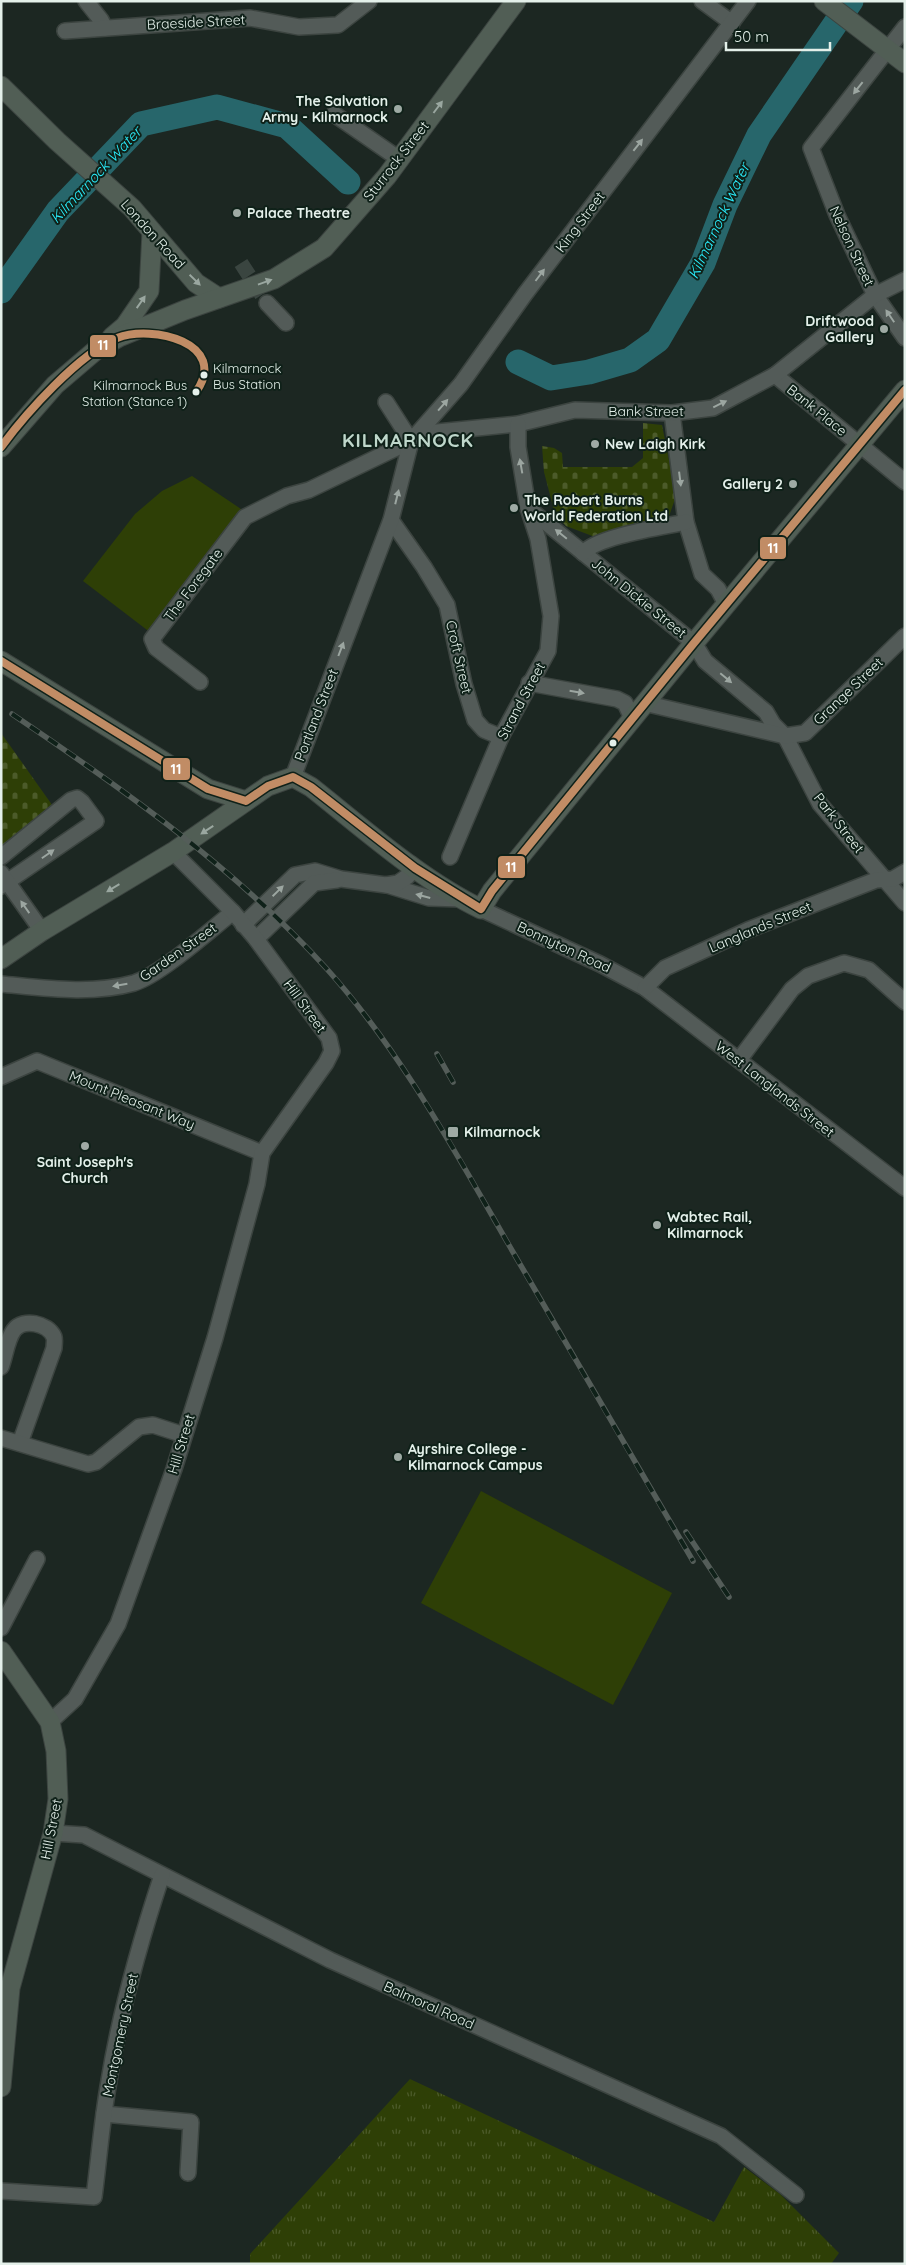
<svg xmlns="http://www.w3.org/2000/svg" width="906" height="2265" font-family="Quicksand,sans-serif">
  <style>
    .grass { fill: #2e3f06 }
    .cemetery { fill: url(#cemetery-stones) }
    .park { fill: url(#park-tufts) }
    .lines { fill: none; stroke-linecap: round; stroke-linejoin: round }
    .river { stroke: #27666b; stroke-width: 25 }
    .minor-tunnel { stroke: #3a4540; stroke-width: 15; stroke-dasharray: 15 8; stroke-linecap: butt }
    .minor-casing { stroke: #3c4440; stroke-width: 18 }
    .major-casing { stroke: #3c4440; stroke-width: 21 }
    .minor { stroke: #535b58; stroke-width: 15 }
    .major { stroke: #515e55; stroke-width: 19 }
    .rail-casing { stroke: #545d59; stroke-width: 5.5 }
    .rail { stroke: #0f2119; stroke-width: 4; stroke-dasharray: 11; stroke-linecap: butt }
    .bus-1-casing { stroke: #0f2119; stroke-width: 11 }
    .bus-1 { stroke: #c18c65; stroke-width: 8 }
    .oneway { fill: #9ca6a1 }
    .oneway2 { fill: #9aa7a0 }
    .poi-dot { fill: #9eaaa4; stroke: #0f2119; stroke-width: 2 }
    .bus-dot { fill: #e4f0ea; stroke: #0f2119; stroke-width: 2 }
    .labels { text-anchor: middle; stroke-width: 4; stroke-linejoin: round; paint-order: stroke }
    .bus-label { font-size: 13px; fill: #e4f0ea; stroke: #0f2119; text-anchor: start }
    .street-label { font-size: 14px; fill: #e4f0ea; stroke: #0f2119 }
    .poi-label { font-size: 14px; font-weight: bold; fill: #e4f0ea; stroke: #0f2119; text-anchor: start }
    .water-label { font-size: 15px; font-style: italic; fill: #2aeffe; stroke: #0f2119 }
    .district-label { font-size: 19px; font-weight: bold; letter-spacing: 1px; fill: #bfd7cb; stroke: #0f2119 }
    .line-badge { stroke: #0f2119; stroke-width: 2 }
    .badge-label { font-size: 14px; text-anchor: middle; font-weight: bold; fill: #fff }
  </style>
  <defs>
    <pattern id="cemetery-stones" width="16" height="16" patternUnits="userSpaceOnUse" patternTransform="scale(1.25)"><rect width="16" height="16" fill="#2e3f06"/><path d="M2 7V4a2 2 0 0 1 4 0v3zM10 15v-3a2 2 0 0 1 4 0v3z" fill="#4c5b2a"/></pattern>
    <pattern id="park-tufts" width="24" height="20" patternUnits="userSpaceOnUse" patternTransform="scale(1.25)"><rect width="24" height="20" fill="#2e3f06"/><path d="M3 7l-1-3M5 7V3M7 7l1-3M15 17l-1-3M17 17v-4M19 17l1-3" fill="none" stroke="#4c5b2a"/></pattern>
  </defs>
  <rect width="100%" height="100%" fill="#1c2722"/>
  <g class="grass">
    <polygon points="192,476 244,511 151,633 83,581 135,514 162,491"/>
    <polygon points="481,1491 672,1593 613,1705 421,1603"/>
  </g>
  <g class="cemetery">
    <polygon points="643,423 662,425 676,496 666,525 595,537 566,526 555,514 544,472 542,446 554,448 562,453 563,467 632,467 643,458"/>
    <polygon points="1,733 55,809 1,854"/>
  </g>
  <polygon class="park" points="410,2079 714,2222 744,2167 780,2194 839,2253 831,2264 247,2264 250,2263 250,2254"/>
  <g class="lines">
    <g class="river">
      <polyline points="1,291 58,211 141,124 217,107 287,126 348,182"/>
      <polyline points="518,362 551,378 589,372 630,360 658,340 703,263 725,205 759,135 851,1"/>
    </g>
    <polyline class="minor-tunnel" points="241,263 267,303"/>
    <defs>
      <g id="minor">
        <polyline points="86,1 101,20 105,28"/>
        <polyline points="702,1 732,23"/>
        <polyline points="905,27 811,148 837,215 875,295 905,338"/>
        <polyline points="65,31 250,18 299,27 338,25 369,1"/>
        <polyline points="334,114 399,159"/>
        <polyline points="267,303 286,323"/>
        <polyline points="775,375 905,482"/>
        <polyline points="386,402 411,441"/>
        <polyline points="672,413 686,522 702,574 718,589 726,604"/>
        <polyline points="528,508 694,643 705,661 766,712 773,724 785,736 820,804 905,903"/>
        <polyline points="391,520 424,567 447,605 464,684 475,720 484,730 501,737"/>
        <path d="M583,553C598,536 663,527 686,522"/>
        <polyline points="200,682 156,648 152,639 245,517 287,496 309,490 411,441 437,432 518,424 575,410 672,413 713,408 775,375 875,295 905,280"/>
        <polyline points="529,683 617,699 625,703 632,718"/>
        <polyline points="644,703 785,736 805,733 905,636"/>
        <polyline points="293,777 391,520 411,441 461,384 525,294 748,1"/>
        <polyline points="1,857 71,800 77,798 82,802 96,821 1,886"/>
        <polyline points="450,857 501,737 548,651 551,616 538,539 528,508 518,447 518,424"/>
        <polyline points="1,873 42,931"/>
        <polyline points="387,885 429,898 461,899"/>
        <polyline points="481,909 600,964 645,988 905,1188"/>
        <polyline points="243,925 295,875 315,871 341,879 386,885 398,883 408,876 411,864"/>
        <polyline points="256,939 314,883 337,880"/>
        <path d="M1,984C44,988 91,995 134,983C160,975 209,931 233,912"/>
        <polyline points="645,988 665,968 676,963 748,930 876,880 893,879 905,872"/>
        <polyline points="739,1060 792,989 808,976 844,963 869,970 905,1002"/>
        <polyline points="1,1077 37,1061 262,1153"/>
        <path d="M1,1367C5,1357 7,1339 14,1330C23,1318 48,1323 54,1337C55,1340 54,1345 54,1348L20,1443"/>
        <polyline points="1,1438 88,1464 96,1462 139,1427 153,1425 184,1435"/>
        <polyline points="1,1628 37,1559"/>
        <polyline points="50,1722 75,1699 118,1624 174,1469 215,1338 257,1184 262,1153 326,1063 332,1051 329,1038 256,939 233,912 173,852"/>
        <polyline points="53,1833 84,1835 330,1960 721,2136 796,2195"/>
        <polyline points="104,2114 191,2122 188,2173"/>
        <path d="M1,2191L94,2197C99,2159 102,2119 109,2081C120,2011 140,1942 162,1875"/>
      </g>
      <g id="major">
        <polyline points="824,1 905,63"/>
        <polyline points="1,86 57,141 132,208 196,283 219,298"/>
        <polyline points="112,337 125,326 149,291 152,232"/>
        <polyline points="1,447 55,385 96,350 119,337 185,310 274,279 324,248 387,176 516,1"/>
        <polyline points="1,661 208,789 246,801"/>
        <path d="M1,959L42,931L173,852L268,786L293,777L311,787C363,828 421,880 481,909L492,891L694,643L905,390"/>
        <polyline points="1,1651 50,1722 56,1751 58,1799 53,1833 10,1988 1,2087"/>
      </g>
    </defs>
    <use href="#minor" class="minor-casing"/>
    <use href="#major" class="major-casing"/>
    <use href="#minor" class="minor"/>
    <use href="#major" class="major"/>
    <defs>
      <g id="rail">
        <path d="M12,714C123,789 235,868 326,968C399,1049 452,1146 506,1240C568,1347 630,1454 693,1561"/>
        <polyline points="437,1054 453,1082"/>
        <polyline points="686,1532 729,1597"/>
      </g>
    </defs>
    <use href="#rail" class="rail-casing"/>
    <use href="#rail" class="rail"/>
    <defs>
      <g id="bus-1">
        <path d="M1,447C27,412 78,355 117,338C152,324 230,343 196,392"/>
        <polyline points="1,661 208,789 246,801 268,786 293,777 311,787 415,868 481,909 492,891 694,643 905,390"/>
      </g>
    </defs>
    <use href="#bus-1" class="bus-1-casing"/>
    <use href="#bus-1" class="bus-1"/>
  </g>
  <defs><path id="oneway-solid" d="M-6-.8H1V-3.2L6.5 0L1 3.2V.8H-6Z" transform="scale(1.25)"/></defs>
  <g class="oneway">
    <use href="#oneway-solid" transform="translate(858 88) rotate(128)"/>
    <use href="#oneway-solid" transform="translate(638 145) rotate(-52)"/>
    <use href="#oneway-solid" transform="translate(540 275) rotate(-53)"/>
    <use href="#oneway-solid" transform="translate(890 316) rotate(-124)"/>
    <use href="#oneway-solid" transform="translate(720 404) rotate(-26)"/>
    <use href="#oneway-solid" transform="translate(443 405) rotate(-49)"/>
    <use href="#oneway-solid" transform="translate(521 466) rotate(-100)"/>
    <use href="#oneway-solid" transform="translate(680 479) rotate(83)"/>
    <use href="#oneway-solid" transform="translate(397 497) rotate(-76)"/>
    <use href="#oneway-solid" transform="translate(561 534) rotate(-141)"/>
    <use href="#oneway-solid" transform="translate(341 649) rotate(-69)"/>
    <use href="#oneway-solid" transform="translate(726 678) rotate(40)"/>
    <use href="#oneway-solid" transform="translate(577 692) rotate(10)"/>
    <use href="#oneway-solid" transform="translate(48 854) rotate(-35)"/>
    <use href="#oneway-solid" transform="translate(278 891) rotate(-44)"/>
    <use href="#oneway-solid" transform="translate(423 896) rotate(-165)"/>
    <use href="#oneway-solid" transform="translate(25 907) rotate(-125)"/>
    <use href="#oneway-solid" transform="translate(120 985) rotate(170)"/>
  </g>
  <g class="oneway2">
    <use href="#oneway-solid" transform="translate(438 107) rotate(-53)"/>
    <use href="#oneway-solid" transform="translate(195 280) rotate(44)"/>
    <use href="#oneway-solid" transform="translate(265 282) rotate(-20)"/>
    <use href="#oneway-solid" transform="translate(141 302) rotate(-55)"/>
    <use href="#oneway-solid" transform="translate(207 830) rotate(147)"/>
    <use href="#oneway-solid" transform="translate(113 888) rotate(149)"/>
  </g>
  <g class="poi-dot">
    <circle cx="398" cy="109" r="5"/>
    <circle cx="237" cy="213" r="5"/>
    <circle cx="884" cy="329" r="5"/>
    <circle cx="595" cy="444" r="5"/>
    <circle cx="793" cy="484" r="5"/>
    <circle cx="514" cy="508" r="5"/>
    <rect x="447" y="1126" width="12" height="12" rx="2.5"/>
    <circle cx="85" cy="1146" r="5"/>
    <circle cx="657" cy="1225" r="5"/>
    <circle cx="398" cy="1457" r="5"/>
  </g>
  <g class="bus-dot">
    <circle cx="204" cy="375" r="4.5"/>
    <circle cx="196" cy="392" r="4.5"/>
    <circle cx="613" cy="743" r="4.5"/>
  </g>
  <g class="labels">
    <g class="bus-label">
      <text x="213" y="373">Kilmarnock<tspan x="213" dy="16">Bus Station</tspan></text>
      <text x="187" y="390" text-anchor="end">Kilmarnock Bus<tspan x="187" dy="16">Station (Stance 1)</tspan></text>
    </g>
    <g class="street-label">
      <text transform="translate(196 22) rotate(-3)" y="5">Braeside Street</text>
      <text transform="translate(396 161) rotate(-52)" y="5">Sturrock Street</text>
      <text transform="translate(580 222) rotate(-53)" y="5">King Street</text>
      <text transform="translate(153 234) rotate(48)" y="5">London Road</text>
      <text transform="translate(852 246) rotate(65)" y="5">Nelson Street</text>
      <text transform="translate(817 410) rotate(39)" y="5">Bank Place</text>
      <text x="646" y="416">Bank Street</text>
      <text transform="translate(193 585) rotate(-53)" y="5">The Foregate</text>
      <text transform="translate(639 598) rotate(39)" y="5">John Dickie Street</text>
      <text transform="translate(459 657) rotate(77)" y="5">Croft Street</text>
      <text transform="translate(848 691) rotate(-44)" y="5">Grange Street</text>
      <text transform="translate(521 701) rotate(-62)" y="5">Strand Street</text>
      <text transform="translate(316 715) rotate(-69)" y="5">Portland Street</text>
      <text transform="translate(839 823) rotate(52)" y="5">Park Street</text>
      <text transform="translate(760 927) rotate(-23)" y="5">Langlands Street</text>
      <text transform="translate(564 947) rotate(25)" y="5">Bonnyton Road</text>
      <text transform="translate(178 952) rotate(-35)" y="5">Garden Street</text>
      <text transform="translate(305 1006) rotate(54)" y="5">Hill Street</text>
      <text transform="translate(775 1089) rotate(38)" y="5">West Langlands Street</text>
      <text transform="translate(132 1100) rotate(22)" y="5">Mount Pleasant Way</text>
      <text transform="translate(181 1444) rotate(-73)" y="5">Hill Street</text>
      <text transform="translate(51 1829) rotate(-79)" y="5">Hill Street</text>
      <text transform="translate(429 2005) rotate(24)" y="5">Balmoral Road</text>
      <text transform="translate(120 2035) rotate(-78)" y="5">Montgomery Street</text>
    </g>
    <g class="poi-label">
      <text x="388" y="106" text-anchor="end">The Salvation<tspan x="388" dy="16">Army - Kilmarnock</tspan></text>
      <text x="247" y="218">Palace Theatre</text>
      <text x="874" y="326" text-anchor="end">Driftwood<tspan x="874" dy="16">Gallery</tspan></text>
      <text x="605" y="449">New Laigh Kirk</text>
      <text x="783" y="489" text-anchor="end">Gallery 2</text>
      <text x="524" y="505">The Robert Burns<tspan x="524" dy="16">World Federation Ltd</tspan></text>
      <text x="464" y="1137">Kilmarnock</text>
      <text x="85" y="1167" text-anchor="middle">Saint Joseph's<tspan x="85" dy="16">Church</tspan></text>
      <text x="667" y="1222">Wabtec Rail,<tspan x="667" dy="16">Kilmarnock</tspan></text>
      <text x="408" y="1454">Ayrshire College -<tspan x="408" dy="16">Kilmarnock Campus</tspan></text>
    </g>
    <g class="water-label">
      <text transform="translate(96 175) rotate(-47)" y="5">Kilmarnock Water</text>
      <text transform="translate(719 221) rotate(-65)" y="5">Kilmarnock Water</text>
    </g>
    <g class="district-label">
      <text x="408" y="447">KILMARNOCK</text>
    </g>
  </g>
  <g class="line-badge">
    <rect x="89" y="334" width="28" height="24" rx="5" fill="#c18c65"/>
    <rect x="759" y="536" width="28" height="24" rx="5" fill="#c18c65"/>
    <rect x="162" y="757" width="29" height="24" rx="5" fill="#c18c65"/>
    <rect x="497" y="855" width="29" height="24" rx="5" fill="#c18c65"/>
  </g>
  <g class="badge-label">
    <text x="103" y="350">11</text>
    <text x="773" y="553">11</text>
    <text x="176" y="774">11</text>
    <text x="511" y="872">11</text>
  </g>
  <rect width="906" height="2265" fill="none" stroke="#e4f0ea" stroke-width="5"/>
  <path d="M726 42v8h104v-8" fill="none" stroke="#e4f0ea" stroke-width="2.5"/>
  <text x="734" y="42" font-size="15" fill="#e4f0ea" stroke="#0f2119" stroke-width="4" paint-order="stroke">50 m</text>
</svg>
